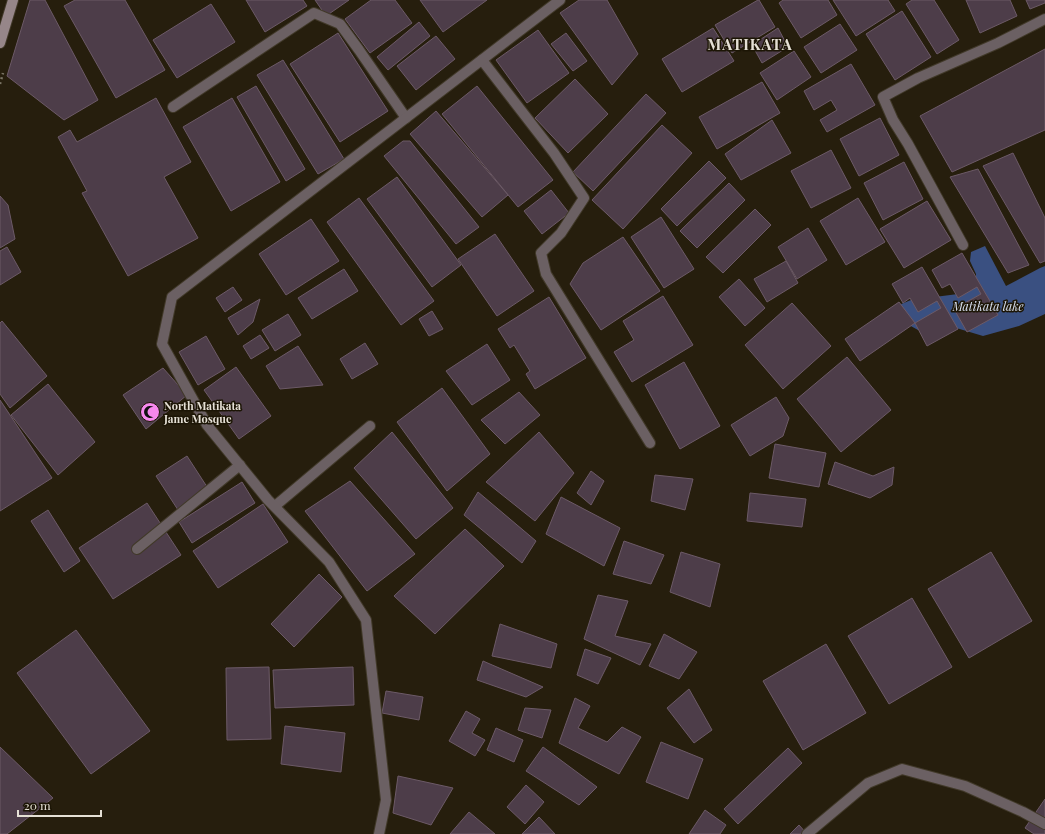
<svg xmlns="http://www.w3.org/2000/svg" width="1045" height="834" font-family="'Playfair Display',serif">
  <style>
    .water { fill: #3a5081 }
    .building { fill: #4d3d49; stroke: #6c5a67 }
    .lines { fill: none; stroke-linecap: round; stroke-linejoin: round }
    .minor-casing { stroke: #413929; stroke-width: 12 }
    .secondary-casing { stroke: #413929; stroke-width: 12 }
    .path { stroke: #7b7566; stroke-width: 2.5; stroke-dasharray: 2 3; stroke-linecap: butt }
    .minor { stroke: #6b6063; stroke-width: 10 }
    .secondary { stroke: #968689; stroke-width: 10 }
    .labels { text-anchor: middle; stroke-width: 3; stroke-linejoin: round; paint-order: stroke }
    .poi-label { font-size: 11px; font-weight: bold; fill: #e5e0d5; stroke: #1c1505; text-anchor: start }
    .water-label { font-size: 12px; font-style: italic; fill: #d8e0f0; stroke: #1c1505 }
    .district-label { font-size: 15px; font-weight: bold; letter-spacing: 1px; fill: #e5e0d5; stroke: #1c1505 }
  </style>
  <rect width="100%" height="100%" fill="#261e0d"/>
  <polygon class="water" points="985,246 1006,286 1040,268 1045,266 1045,314 1019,326 983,336 953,327 918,330 900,320 894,307 911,300 958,294 976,282 976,274 970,261 971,252"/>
  <g class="building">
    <polygon points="30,0 45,0 98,100 64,120 7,76"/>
    <polygon points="75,0 125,0 165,70 116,98 64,6"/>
    <polygon points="246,0 303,0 307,6 265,32"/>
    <polygon points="315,0 349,0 326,16"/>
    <polygon points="371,0 395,0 412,23 370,53 345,19"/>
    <polygon points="420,0 487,0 443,32"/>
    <polygon points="579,0 607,0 638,54 612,85 560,13"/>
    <polygon points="758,0 759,0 775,27 732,53 715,25"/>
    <polygon points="783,0 828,0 837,15 801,38 779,3"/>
    <polygon points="833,0 888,0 895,11 856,36"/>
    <polygon points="912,0 934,0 959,40 937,54 906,4"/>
    <polygon points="966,0 1010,0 1017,16 980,33"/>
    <polygon points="1026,0 1045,0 1045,3 1030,9"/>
    <polygon points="211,4 235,42 177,78 153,40"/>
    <polygon points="902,11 931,57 895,80 866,34"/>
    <polygon points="419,22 430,36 388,70 377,57"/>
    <polygon points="840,24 857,50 821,73 804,47"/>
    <polygon points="713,28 734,61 682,92 662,59"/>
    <polygon points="778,28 788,47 762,63 752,45"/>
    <polygon points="538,30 569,73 527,103 496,60"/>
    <polygon points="338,33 388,111 340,142 290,64"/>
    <polygon points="566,33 587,61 573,71 551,44"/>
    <polygon points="436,36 455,59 416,90 397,66"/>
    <polygon points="1045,49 1045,130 952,172 920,116"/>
    <polygon points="794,51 811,77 777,100 760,73"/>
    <polygon points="283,60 344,159 318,174 257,75"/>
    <polygon points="851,64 875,105 827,132 820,120 837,110 831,100 814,110 804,91"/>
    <polygon points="575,79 608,114 568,153 535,118"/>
    <polygon points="762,82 780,113 717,149 699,117"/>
    <polygon points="256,86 305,169 286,181 237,97"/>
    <polygon points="477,86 553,180 518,207 442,114"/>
    <polygon points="646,94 666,113 593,191 573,172"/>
    <polygon points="156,98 191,162 164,177 198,238 128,276 82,193 87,191 58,137 70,130 77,142"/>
    <polygon points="232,98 280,182 231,211 183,127"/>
    <polygon points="436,111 508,195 482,217 410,134"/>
    <polygon points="880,118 899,155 859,176 840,139"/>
    <polygon points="772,120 791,153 741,180 725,154"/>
    <polygon points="662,125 692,153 623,229 592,200"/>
    <polygon points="403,141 410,141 479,227 456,244 384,156"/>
    <polygon points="831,150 851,188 811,208 791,171"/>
    <polygon points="1013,153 1045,218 1045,261 1040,263 983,166"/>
    <polygon points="709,161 726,178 677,226 661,209"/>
    <polygon points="904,162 923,199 883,220 864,183"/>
    <polygon points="978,169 1029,265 1008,273 950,177"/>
    <polygon points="397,177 461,265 432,287 367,199"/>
    <polygon points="729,183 745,200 697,248 680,231"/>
    <polygon points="551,190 569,213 542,234 524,211"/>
    <polygon points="0,196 8,205 15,239 0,248"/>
    <polygon points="359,198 434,301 401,325 327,222"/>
    <polygon points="858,198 885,242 846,265 820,221"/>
    <polygon points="927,201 951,240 904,268 880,229"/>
    <polygon points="755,209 771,225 723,273 706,257"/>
    <polygon points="661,217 694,269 664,288 631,237"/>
    <polygon points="311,219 339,261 286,295 259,254"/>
    <polygon points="808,228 827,260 797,279 778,247"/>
    <polygon points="495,234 534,291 497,316 458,259"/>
    <polygon points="623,237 660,291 601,330 570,284 583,263"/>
    <polygon points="7,247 21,272 0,285 0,251"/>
    <polygon points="962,253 998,315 967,332 954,309 981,294 977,287 958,298 950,284 942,288 932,270"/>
    <polygon points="786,261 798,283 767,302 754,279"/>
    <polygon points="922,267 958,329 927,346 915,323 941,308 937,301 918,312 910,298 903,303 892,284"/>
    <polygon points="344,269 358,291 312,319 298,298"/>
    <polygon points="739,279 765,308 745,326 719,297"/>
    <polygon points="233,287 242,300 225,312 216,298"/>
    <polygon points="663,296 693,345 632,382 614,352 634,340 623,321"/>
    <polygon points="549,297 586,358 535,389 526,374 530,371 514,345 510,348 498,329"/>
    <polygon points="260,299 253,322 238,335 228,318"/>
    <polygon points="899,302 915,323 860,361 845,339"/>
    <polygon points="792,303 831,346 783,389 745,345"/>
    <polygon points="432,311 443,329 429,336 419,319"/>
    <polygon points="288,314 301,335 275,351 262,330"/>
    <polygon points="2,321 47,376 10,408 0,394 0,323"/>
    <polygon points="260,335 269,348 251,359 243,346"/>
    <polygon points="206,336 225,369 198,385 179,352"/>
    <polygon points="365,343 378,364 352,379 340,359"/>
    <polygon points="487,344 510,380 472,405 446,371"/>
    <polygon points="298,346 323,385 280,389 266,366"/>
    <polygon points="847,357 891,410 841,452 797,399"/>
    <polygon points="684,362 720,426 680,449 645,385"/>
    <polygon points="236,367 271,416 239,439 204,390"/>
    <polygon points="163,368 187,395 146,429 123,395"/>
    <polygon points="48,384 95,442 58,475 11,415"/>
    <polygon points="442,388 490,454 447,491 397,422"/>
    <polygon points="519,392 540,415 505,444 481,420"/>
    <polygon points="776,397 789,418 783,436 750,456 731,425"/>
    <polygon points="0,400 52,478 0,511"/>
    <polygon points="392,432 453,508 416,539 354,468"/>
    <polygon points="539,432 574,473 535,521 486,482"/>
    <polygon points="775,444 826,453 819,487 769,478"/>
    <polygon points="187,456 211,493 180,513 156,476"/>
    <polygon points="835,462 873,476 894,467 892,485 870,498 828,484"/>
    <polygon points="591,471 604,481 591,505 577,493"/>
    <polygon points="655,475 693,479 685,510 651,501"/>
    <polygon points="350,481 415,554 367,591 305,511"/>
    <polygon points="242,482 255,503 192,543 179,522"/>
    <polygon points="478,492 536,541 522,563 464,515"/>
    <polygon points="750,493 806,499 802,527 747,521"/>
    <polygon points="561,497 620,528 604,566 546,534"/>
    <polygon points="147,503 181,555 113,599 79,548"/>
    <polygon points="263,504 288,542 218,588 193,551"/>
    <polygon points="48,510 80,561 64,572 31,521"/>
    <polygon points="465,529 504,566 435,634 394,596"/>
    <polygon points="624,541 664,555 651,584 613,574"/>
    <polygon points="681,552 720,564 710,607 670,592"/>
    <polygon points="991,552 1032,621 969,658 928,589"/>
    <polygon points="319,574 342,597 294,647 271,624"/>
    <polygon points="598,595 628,601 615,636 651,644 640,665 584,639"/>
    <polygon points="912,598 952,667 889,704 848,636"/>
    <polygon points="500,624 557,644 551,668 492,656"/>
    <polygon points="76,630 150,731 91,774 17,673"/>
    <polygon points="664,634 697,652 679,679 649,666"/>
    <polygon points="826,644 866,713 803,750 763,681"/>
    <polygon points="585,649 611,658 598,684 577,675"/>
    <polygon points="483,661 543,687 526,697 477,680"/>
    <polygon points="269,667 271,739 227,740 226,668"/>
    <polygon points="353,667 354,705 275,708 273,670"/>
    <polygon points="689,689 712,730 694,743 667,708"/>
    <polygon points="386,691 423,697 419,720 382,713"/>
    <polygon points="575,698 590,706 578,728 607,742 622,727 641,737 619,774 559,743"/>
    <polygon points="525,708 551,710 542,738 518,730"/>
    <polygon points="466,711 480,719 472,733 485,740 475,756 449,741"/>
    <polygon points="285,726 345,733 341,772 281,764"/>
    <polygon points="496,728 523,740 514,762 487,750"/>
    <polygon points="661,742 703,759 688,799 646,782"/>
    <polygon points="0,747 53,798 7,834 0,834"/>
    <polygon points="543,747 597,787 579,805 526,771"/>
    <polygon points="788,748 802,763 738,824 724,809"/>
    <polygon points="398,776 453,788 431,825 393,813"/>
    <polygon points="526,785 544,802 525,824 507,807"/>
    <polygon points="1045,799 1045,834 1034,834 1025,828"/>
    <polygon points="705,810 726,825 720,834 689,834"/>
    <polygon points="469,812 495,834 450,834"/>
    <polygon points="539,817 555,834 522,834"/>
    <polygon points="799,825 807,834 790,834"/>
  </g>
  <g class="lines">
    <defs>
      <g id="minor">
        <polyline points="482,60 554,153 584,198 561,233 541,253 546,274 650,443"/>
        <polyline points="173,107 314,13 340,24 359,50 406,118"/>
        <polyline points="963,245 908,144 893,120 883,97 918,78 998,43 1045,19"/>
        <polyline points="275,506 370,426"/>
        <polyline points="137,549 240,465"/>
        <polyline points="379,834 386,800 366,620 329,562 268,500 207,425 162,344 172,297 560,0"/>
        <polyline points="807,834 868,783 902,769 965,786 1023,812 1045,824"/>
      </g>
      <polyline id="secondary" points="0,43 13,0"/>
    </defs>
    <use href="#minor" class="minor-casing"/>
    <use href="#secondary" class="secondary-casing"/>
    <polyline class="path" points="0,84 3,73"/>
    <use href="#minor" class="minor"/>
    <use href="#secondary" class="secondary"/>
  </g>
  <defs>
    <symbol id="mosque-disc" viewBox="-11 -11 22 22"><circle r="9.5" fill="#f688ed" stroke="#1c1505"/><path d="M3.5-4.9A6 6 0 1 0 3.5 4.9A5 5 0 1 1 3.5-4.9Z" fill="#111"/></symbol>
  </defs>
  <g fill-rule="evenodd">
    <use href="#mosque-disc" x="139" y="401" width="22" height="22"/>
  </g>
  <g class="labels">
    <g class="poi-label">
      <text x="164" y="410">North Matikata<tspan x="164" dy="13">Jame Mosque</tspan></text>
    </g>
    <g class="water-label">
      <text x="988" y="311">Matikata lake</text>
    </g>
    <g class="district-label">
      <text x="750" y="50">MATIKATA</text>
    </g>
  </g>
  <path d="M18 810v6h83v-6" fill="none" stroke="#e5e0d5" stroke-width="2"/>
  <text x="24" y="810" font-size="12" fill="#e5e0d5" stroke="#1c1505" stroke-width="3" paint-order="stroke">20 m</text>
</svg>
